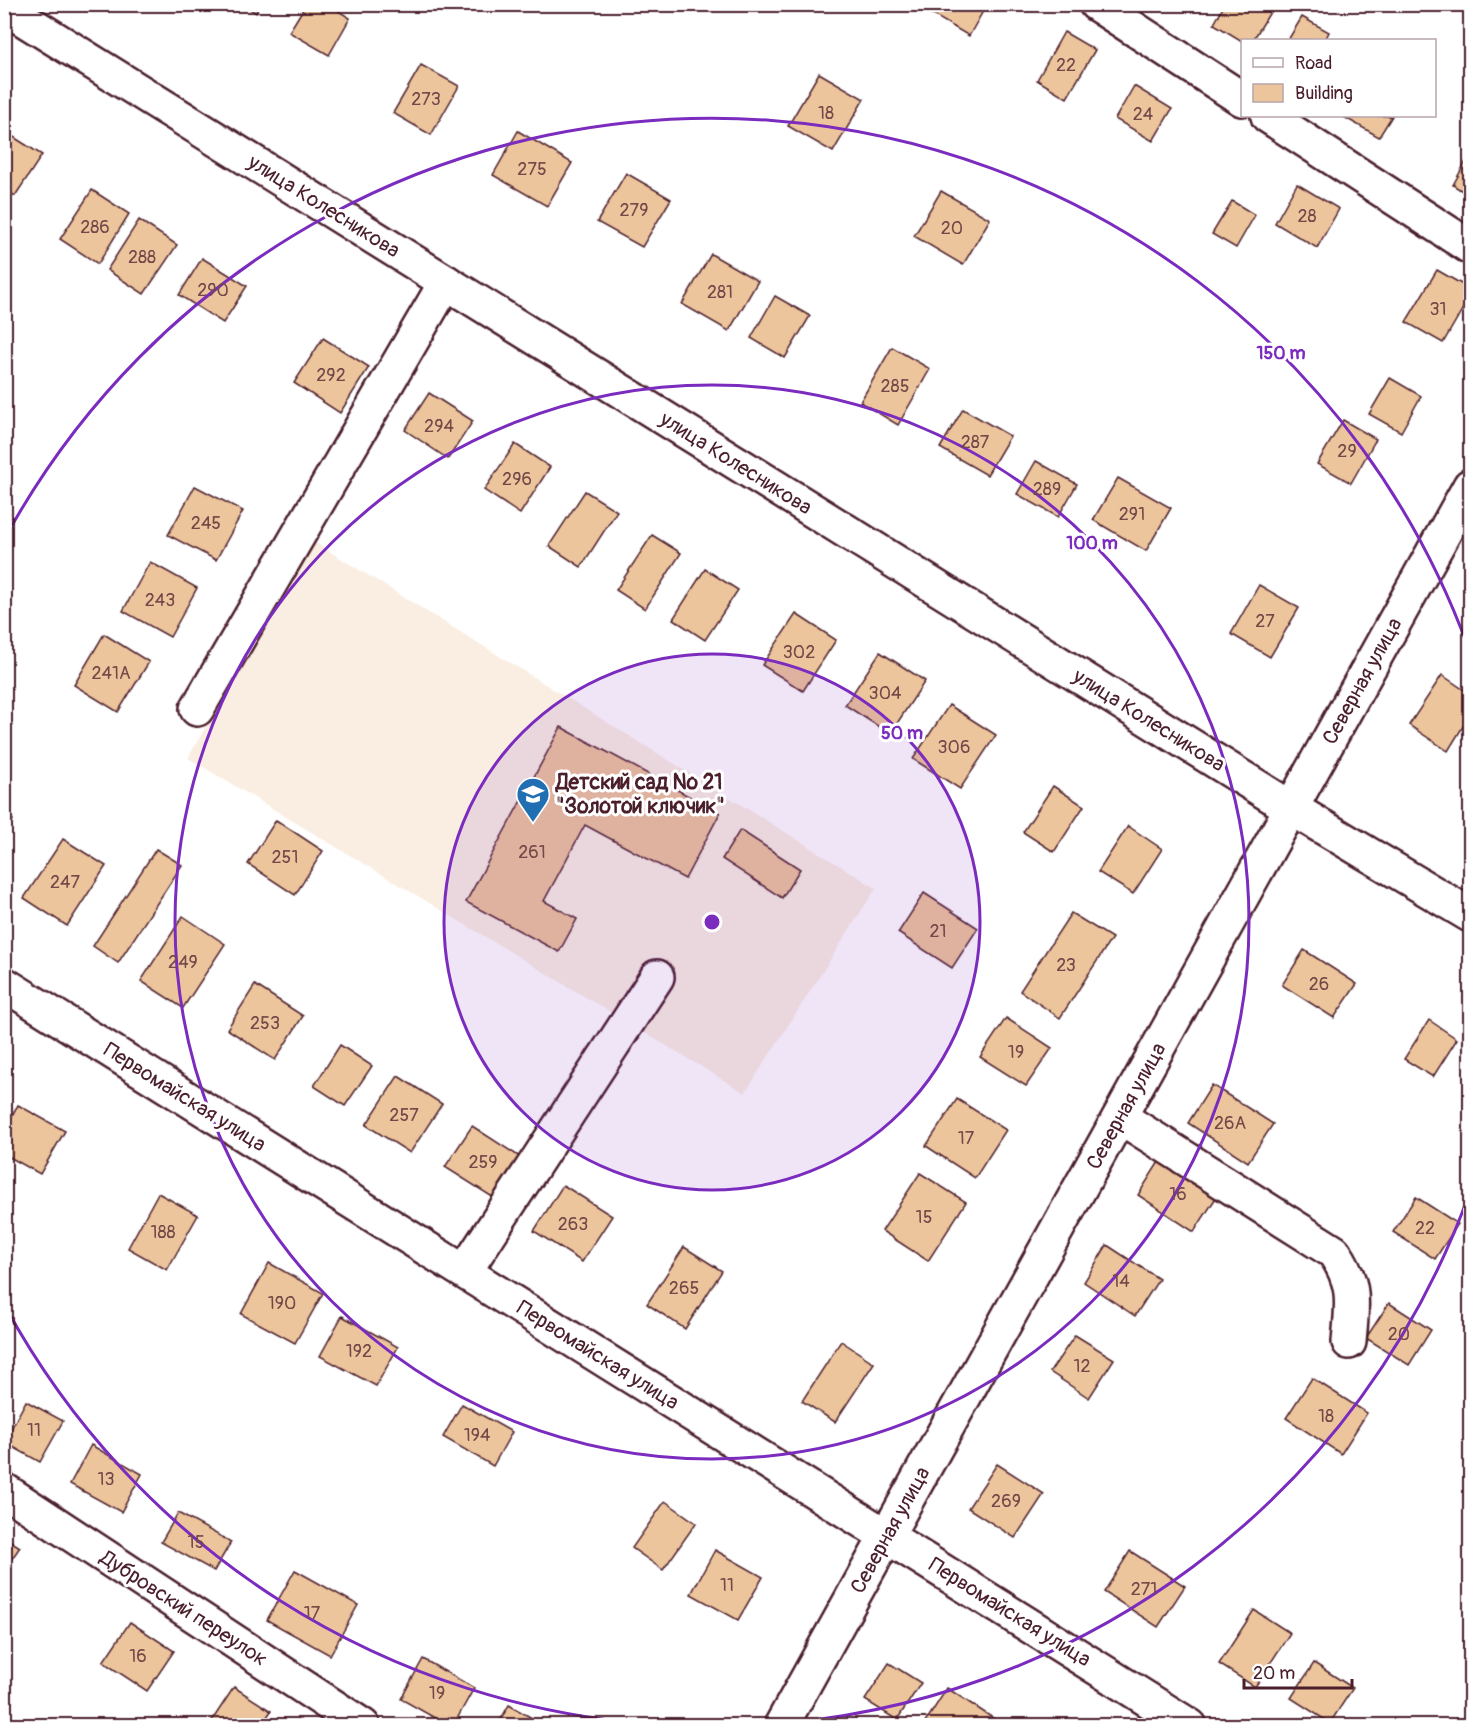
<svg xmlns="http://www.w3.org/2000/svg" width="1475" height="1730" font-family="Pangolin,sans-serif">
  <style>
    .built { fill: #faeee2 }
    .building { fill: #edc59d; stroke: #4a1f2b; stroke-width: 1.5 }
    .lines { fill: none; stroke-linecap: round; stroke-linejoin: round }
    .minor-casing { stroke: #4a1f2b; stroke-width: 38 }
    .minor { stroke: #fff; stroke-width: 33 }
    .ring { fill: none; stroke: #7b2cbf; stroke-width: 3 }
    .labels { text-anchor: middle; stroke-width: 6; stroke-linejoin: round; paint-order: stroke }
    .number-label { font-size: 18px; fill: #734848 }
    .street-label { font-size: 21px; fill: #4a1f2b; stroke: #fff }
    .poi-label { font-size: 21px; font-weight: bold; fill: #4a1f2b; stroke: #fff; text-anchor: start }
    .centre { fill: #7b2cbf; stroke: #fff; stroke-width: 3 }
    .ring-label { font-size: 18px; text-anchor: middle; font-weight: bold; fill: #7b2cbf; stroke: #fff; stroke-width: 6; stroke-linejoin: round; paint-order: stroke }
  </style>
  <rect width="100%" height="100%" fill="#fff"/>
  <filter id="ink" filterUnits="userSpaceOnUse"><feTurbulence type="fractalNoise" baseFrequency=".0167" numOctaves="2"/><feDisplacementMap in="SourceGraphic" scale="12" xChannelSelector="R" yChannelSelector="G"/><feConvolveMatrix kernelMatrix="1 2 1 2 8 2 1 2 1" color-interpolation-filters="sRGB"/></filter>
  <g filter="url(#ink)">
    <polygon class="built" points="311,540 876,888 745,1093 188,758"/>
    <g class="building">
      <polygon points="242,4 260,4 256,13"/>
      <polygon points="306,4 327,4 350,18 329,55 289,32"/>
      <polygon points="922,4 987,4 969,36 921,8"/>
      <polygon points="1225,4 1264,4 1272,9 1253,40 1242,41 1214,24"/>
      <polygon points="1302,17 1329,32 1325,40 1288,40"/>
      <polygon points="1064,32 1095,50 1067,98 1037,80"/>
      <polygon points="421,65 459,86 431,135 393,113"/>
      <polygon points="819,73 864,99 833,152 788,126"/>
      <polygon points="1134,86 1172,109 1153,141 1115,119"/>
      <polygon points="1342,116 1392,116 1379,137"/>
      <polygon points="4,131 42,155 15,196 4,189"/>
      <polygon points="518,131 572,163 547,206 493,175"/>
      <polygon points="1470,154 1470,196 1453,185"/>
      <polygon points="626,173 671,199 642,247 597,222"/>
      <polygon points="1297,184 1339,209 1317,248 1275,223"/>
      <polygon points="92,190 129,214 98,264 60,239"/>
      <polygon points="941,191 990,219 963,265 914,236"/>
      <polygon points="1232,201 1255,215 1236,248 1212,234"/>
      <polygon points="139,220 177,245 144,294 107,270"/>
      <polygon points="711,254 758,281 729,331 682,304"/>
      <polygon points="202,258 247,286 223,323 179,295"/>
      <polygon points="1437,270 1470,289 1470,296 1443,343 1406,322"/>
      <polygon points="775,296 810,316 785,358 751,338"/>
      <polygon points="323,338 369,367 340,413 294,383"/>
      <polygon points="892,347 930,369 898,425 860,402"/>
      <polygon points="1390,378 1421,396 1401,432 1369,414"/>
      <polygon points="429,393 473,421 448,459 405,430"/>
      <polygon points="963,409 1010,436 987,475 940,448"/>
      <polygon points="1343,420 1376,439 1351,483 1317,464"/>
      <polygon points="515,444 550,467 520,514 484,490"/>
      <polygon points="1036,461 1077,484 1058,517 1017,494"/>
      <polygon points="1118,478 1171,508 1146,551 1093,520"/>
      <polygon points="195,486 243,511 216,560 168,535"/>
      <polygon points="585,491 617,511 581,567 549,546"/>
      <polygon points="652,535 681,553 645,609 616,590"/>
      <polygon points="150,562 197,588 170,637 123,611"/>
      <polygon points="705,569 738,590 705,640 673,619"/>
      <polygon points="1259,585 1299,608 1270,657 1231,634"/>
      <polygon points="796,614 836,640 803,691 762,665"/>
      <polygon points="104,634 149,662 118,712 74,685"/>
      <polygon points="880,652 925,681 890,734 845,705"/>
      <polygon points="1442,675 1470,694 1470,715 1448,751 1409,725"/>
      <polygon points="949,705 996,735 960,789 913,759"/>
      <polygon points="561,727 720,813 685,879 585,825 544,901 577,919 559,952 466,902"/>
      <polygon points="1053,786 1084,806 1054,852 1023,832"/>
      <polygon points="4,815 13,820 4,833"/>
      <polygon points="276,820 323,851 295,895 248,864"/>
      <polygon points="1128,826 1162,849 1133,894 1098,872"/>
      <polygon points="740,830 800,869 782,898 722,859"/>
      <polygon points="63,839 106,866 67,926 24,898"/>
      <polygon points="156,849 182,865 118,963 93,946"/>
      <polygon points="924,893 978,928 952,968 898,933"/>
      <polygon points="1071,913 1112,938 1060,1018 1020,991"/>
      <polygon points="183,916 225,944 183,1008 141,981"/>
      <polygon points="1304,950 1357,984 1334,1018 1282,985"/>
      <polygon points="255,985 303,1016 275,1060 227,1029"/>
      <polygon points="1006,1018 1052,1048 1026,1086 980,1057"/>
      <polygon points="1429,1020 1457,1039 1433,1077 1404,1059"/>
      <polygon points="340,1045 372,1066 345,1106 314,1086"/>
      <polygon points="398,1076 442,1104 410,1153 366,1125"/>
      <polygon points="1212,1085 1273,1124 1248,1162 1188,1123"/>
      <polygon points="957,1099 1006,1130 975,1178 926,1146"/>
      <polygon points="18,1105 65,1131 40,1174 4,1154 4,1129"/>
      <polygon points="472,1126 520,1157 494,1198 445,1167"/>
      <polygon points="1162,1157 1219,1193 1194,1232 1138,1195"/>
      <polygon points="920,1173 966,1202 928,1261 882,1231"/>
      <polygon points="563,1185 612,1216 582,1262 534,1231"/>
      <polygon points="158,1193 198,1215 167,1270 128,1248"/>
      <polygon points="1416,1197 1458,1224 1435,1259 1393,1232"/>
      <polygon points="1107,1245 1159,1279 1135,1316 1084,1282"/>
      <polygon points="684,1247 722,1271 685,1329 647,1304"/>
      <polygon points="269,1263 323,1293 295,1343 241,1314"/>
      <polygon points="1389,1303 1431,1330 1409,1365 1366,1338"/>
      <polygon points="342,1316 398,1347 376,1386 320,1356"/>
      <polygon points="1075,1335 1114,1359 1089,1398 1050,1372"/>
      <polygon points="841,1341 874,1363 835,1422 802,1401"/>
      <polygon points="1312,1378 1367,1413 1341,1454 1286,1418"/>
      <polygon points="26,1401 63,1421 40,1462 4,1442"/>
      <polygon points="462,1404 512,1432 493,1466 443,1437"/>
      <polygon points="91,1445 142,1474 121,1512 70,1484"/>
      <polygon points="997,1464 1044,1494 1015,1538 968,1508"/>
      <polygon points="665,1501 696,1523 663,1570 632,1548"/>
      <polygon points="178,1513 231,1542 214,1571 161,1542"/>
      <polygon points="4,1537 20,1547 4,1570"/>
      <polygon points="715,1550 763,1577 738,1620 691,1594"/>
      <polygon points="1130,1551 1185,1586 1158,1627 1104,1592"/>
      <polygon points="295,1570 358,1605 330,1655 267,1620"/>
      <polygon points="1254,1610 1290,1633 1255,1687 1219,1664"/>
      <polygon points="130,1622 174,1651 147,1691 103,1662"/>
      <polygon points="423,1659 474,1688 453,1726 449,1726 401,1699"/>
      <polygon points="889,1663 921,1683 897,1720 865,1700"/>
      <polygon points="1314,1663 1353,1688 1330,1723 1291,1698"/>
      <polygon points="234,1687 271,1711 261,1726 217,1726 211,1722"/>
      <polygon points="947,1688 1005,1726 923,1726"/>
      <polygon points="509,1705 546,1726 497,1726"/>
    </g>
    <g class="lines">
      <defs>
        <g id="minor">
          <polyline points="1096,4 1242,99"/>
          <polyline points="4,7 1291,808 1470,915"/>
          <polyline points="1268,116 1470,247"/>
          <polyline points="197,709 446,282"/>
          <polyline points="4,984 1190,1726"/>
          <path d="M1120,1117L1334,1252C1357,1285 1352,1304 1349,1342"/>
          <polyline points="465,1271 657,977"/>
          <polyline points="4,1490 363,1726"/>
          <polyline points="781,1726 1470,486"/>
        </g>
      </defs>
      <use href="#minor" class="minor-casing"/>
      <use href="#minor" class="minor"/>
    </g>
  </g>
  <circle cx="712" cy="922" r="268" fill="#7b2cbf" fill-opacity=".12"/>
  <g class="ring">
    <circle cx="712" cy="922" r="268"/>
    <circle cx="712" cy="922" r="537"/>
    <path d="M1468 1197A805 805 0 0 1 761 1725M663 1725A805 805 0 0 1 5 1306M5 538A805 805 0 0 1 1468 647"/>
  </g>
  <defs>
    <symbol id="school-pin" viewBox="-11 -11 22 30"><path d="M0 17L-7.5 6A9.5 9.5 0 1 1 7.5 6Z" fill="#1f6fb2" stroke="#fff"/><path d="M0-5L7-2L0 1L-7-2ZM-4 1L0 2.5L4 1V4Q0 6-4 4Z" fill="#fff"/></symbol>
  </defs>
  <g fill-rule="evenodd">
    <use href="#school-pin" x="514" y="775" width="38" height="52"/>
  </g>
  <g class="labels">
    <g class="number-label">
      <text x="1066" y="71">22</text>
      <text x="426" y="105">273</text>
      <text x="826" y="119">18</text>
      <text x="1143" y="120">24</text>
      <text x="532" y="175">275</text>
      <text x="634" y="216">279</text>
      <text x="1307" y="222">28</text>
      <text x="95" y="233">286</text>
      <text x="952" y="234">20</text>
      <text x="142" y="263">288</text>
      <text x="213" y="296">290</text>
      <text x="720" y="298">281</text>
      <text x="1438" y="315">31</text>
      <text x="331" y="381">292</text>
      <text x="895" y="392">285</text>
      <text x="439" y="432">294</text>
      <text x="975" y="448">287</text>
      <text x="1347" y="457">29</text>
      <text x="517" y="485">296</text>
      <text x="1047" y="495">289</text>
      <text x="1132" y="520">291</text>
      <text x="206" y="529">245</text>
      <text x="160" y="606">243</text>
      <text x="1265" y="627">27</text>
      <text x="799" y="658">302</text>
      <text x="111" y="679">241А</text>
      <text x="885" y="699">304</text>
      <text x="954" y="753">306</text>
      <text x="532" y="858">261</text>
      <text x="285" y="863">251</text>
      <text x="65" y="888">247</text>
      <text x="938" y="937">21</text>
      <text x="183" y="968">249</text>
      <text x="1066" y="971">23</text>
      <text x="1319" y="990">26</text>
      <text x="265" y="1029">253</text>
      <text x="1016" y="1058">19</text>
      <text x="404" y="1121">257</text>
      <text x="1230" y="1129">26А</text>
      <text x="966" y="1144">17</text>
      <text x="483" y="1168">259</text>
      <text x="1178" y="1200">16</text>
      <text x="924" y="1223">15</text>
      <text x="573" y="1230">263</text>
      <text x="1425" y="1234">22</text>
      <text x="163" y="1238">188</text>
      <text x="1121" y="1287">14</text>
      <text x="684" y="1294">265</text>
      <text x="282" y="1309">190</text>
      <text x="1399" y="1340">20</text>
      <text x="359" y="1357">192</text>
      <text x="1082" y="1372">12</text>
      <text x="1326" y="1422">18</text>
      <text x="34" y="1436">11</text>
      <text x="477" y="1441">194</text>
      <text x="106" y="1485">13</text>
      <text x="1006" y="1507">269</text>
      <text x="196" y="1548">15</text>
      <text x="727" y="1591">11</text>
      <text x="1144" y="1595">271</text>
      <text x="312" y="1619">17</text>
      <text x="138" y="1662">16</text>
      <text x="437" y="1699">19</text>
    </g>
    <g class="street-label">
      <text transform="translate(324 206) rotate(32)" y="7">улица Колесникова</text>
      <text transform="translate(736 463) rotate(32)" y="7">улица Колесникова</text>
      <text transform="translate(1362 681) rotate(-61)" y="7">Северная улица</text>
      <text transform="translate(1149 720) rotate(32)" y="7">улица Колесникова</text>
      <text transform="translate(185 1097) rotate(32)" y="7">Первомайская улица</text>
      <text transform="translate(1126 1106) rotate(-61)" y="7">Северная улица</text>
      <text transform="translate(598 1355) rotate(32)" y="7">Первомайская улица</text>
      <text transform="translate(890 1530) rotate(-61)" y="7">Северная улица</text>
      <text transform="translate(184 1608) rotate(33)" y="7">Дубровский переулок</text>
      <text transform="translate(1010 1612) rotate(32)" y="7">Первомайская улица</text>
    </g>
    <g class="poi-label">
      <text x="556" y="789">Детский сад № 21<tspan x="556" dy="24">"Золотой ключик"</tspan></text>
    </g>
  </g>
  <circle cx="712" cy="922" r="9" class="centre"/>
  <g class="ring-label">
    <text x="1281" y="359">150 m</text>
    <text x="1092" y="549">100 m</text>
    <text x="902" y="739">50 m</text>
  </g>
  <rect width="1475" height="1730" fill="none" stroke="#fff" stroke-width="24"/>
  <rect x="12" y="12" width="1451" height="1706" fill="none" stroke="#4a1f2b" stroke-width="2" filter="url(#ink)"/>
  <rect x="1241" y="39" width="195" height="78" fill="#ffffff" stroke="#b7a5aa" stroke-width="1.5"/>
  <rect x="1253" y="58" width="30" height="9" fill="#ffffff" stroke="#b7a5aa" stroke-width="1.5"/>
  <text x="1295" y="69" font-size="18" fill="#4a1f2b">Road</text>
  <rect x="1253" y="84" width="30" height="18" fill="#edc59d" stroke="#b7a5aa" stroke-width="1.5"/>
  <text x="1295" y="99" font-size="18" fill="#4a1f2b">Building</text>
  <path d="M1244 1679v9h108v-9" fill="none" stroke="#4a1f2b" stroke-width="3"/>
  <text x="1253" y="1679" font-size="18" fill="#4a1f2b" stroke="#ffffff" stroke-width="4.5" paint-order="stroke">20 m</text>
</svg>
